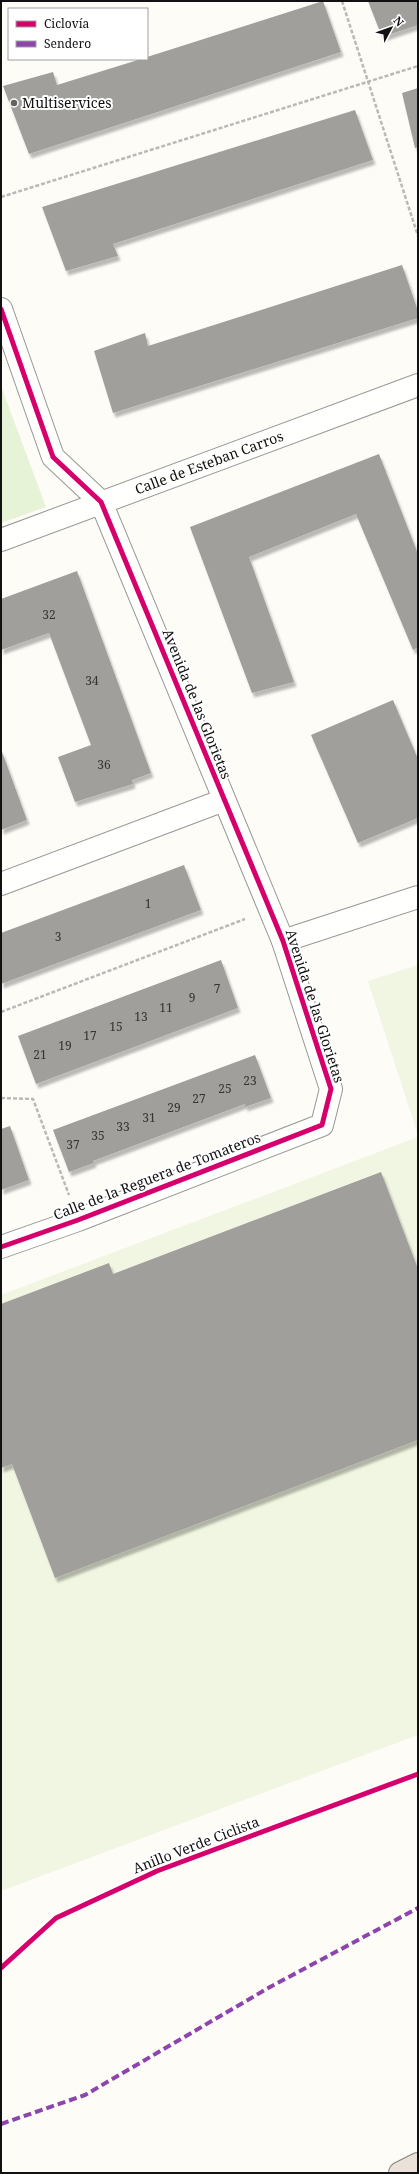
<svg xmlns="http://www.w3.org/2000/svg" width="419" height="2174" font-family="'Noto Serif',serif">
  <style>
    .green { fill: #e7f3d7 }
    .pitch { fill: #f0f6e1 }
    .building { fill: #a19f9c; filter: url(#shadow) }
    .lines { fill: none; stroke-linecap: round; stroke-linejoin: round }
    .minor-casing { stroke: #979795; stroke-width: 24 }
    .motorway-casing { stroke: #858482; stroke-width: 24 }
    .path { stroke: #b9b9b8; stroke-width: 2.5; stroke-dasharray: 4 2; stroke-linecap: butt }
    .minor { stroke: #fffffe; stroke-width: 22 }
    .motorway { stroke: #eae1d8; stroke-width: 22 }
    .quiet { stroke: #8e44ad; stroke-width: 4; stroke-dasharray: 8 4; stroke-linecap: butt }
    .cycleway-casing { stroke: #fff; stroke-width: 8 }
    .cycleway { stroke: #d6006c; stroke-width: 5 }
    .poi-dot { fill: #646362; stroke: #fff; stroke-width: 1.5 }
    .labels { text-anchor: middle; stroke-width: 4; stroke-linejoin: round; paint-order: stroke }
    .number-label { font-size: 12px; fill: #353434 }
    .poi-label { font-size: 14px; fill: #111; stroke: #fff; text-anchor: start }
    .street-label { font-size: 14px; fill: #111; stroke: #fff }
  </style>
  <defs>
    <filter id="shadow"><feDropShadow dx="2.5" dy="4.5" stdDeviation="1" flood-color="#0004"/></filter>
  </defs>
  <rect width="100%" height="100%" fill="#fdfcf7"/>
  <polygon class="green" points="1,386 46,507 1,523"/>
  <g class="pitch">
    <polygon points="418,965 418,1135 368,981"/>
    <polygon points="418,1137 418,1735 1,1891 1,1295"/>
  </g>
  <g class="building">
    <polygon points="323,1 341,52 29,154 3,86 53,72 57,85 141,59 147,59 147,57"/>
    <polygon points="368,1 418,1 418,25 382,37"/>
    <polygon points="418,88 418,147 415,148 402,93"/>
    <polygon points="355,110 373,160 113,244 118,256 66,271 42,207"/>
    <polygon points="402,265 418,311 418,318 113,413 94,351 145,333 148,346"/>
    <polygon points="379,454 418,554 418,647 413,650 356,514 249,557 294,682 252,693 190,527"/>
    <polygon points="77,571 151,773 132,780 133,784 75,802 58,757 91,745 49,633 1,650 1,599"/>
    <polygon points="393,700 418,759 418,818 358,843 311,735"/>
    <polygon points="1,749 27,820 1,830"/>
    <polygon points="184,865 201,910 1,984 1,933"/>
    <polygon points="221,960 238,1008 36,1084 18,1036"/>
    <polygon points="255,1055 271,1098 245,1107 245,1104 93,1161 94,1163 69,1172 53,1130"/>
    <polygon points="10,1126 29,1180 1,1190 1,1129"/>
    <polygon points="381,1172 418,1269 418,1440 55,1578 12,1464 1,1468 1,1304 109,1263 113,1274"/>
  </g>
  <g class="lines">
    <defs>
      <g id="minor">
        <polyline points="1,309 53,457 101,502 283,941 331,1089 322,1125 78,1220 1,1247"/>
        <path id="s1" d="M1,540L418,385"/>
        <polyline points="1,884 224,800"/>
        <polyline points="283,941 418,897"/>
      </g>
      <polyline id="motorway" points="400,2173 418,2164"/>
    </defs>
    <use href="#minor" class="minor-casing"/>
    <use href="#motorway" class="motorway-casing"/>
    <g class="path">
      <polyline points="342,1 418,236"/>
      <polyline points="1,197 418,66"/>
      <polyline points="1,1012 245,919"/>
      <polyline points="1,1098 33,1099 69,1195"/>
    </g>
    <use href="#minor" class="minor"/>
    <use href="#motorway" class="motorway"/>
    <polyline class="quiet" points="1,2124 85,2095 270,1987 418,1908"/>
    <defs>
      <g id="cycleway">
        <polyline points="1,309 53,457 101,502 283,941 331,1089 322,1125 78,1220 1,1247"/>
        <polyline points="1,1968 56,1918 157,1871 418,1774"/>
      </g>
    </defs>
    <use href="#cycleway" class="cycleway-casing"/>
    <use href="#cycleway" class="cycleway"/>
  </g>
  <circle class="poi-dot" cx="14" cy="103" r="4"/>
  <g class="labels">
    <g class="number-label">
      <text x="49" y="619">32</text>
      <text x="92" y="685">34</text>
      <text x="104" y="769">36</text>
      <text x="148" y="908">1</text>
      <text x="58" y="941">3</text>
      <text x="217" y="993">7</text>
      <text x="192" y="1002">9</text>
      <text x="166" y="1012">11</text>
      <text x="141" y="1021">13</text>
      <text x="116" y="1031">15</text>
      <text x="90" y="1040">17</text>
      <text x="65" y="1050">19</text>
      <text x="40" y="1059">21</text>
      <text x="250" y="1085">23</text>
      <text x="225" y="1093">25</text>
      <text x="199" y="1103">27</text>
      <text x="174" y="1112">29</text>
      <text x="149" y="1122">31</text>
      <text x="123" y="1131">33</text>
      <text x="98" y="1140">35</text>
      <text x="73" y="1149">37</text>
    </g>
    <g class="poi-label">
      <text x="22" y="108">Multiservices</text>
    </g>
    <g class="street-label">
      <text dy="5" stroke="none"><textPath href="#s1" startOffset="222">Calle de Esteban Carros</textPath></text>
      <text transform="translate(197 704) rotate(68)" y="5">Avenida de las Glorietas</text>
      <text transform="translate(315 1006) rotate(72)" y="5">Avenida de las Glorietas</text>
      <text transform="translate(157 1176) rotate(-21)" y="5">Calle de la Reguera de Tomateros</text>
      <text transform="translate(196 1845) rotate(-21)" y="5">Anillo Verde Ciclista</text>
    </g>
  </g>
  <rect width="419" height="2174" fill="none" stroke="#111111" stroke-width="4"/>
  <rect x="8" y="8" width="140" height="52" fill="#ffffff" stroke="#a0a0a0"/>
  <rect x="16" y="21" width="20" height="6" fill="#d6006c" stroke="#a0a0a0"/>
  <text x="44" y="28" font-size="12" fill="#111111">Ciclovía</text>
  <rect x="16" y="41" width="20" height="6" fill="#8e44ad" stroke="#a0a0a0"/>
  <text x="44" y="48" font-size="12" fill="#111111">Sendero</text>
  <g transform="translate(391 28) rotate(49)" stroke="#ffffff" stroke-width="3" paint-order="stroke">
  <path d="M0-3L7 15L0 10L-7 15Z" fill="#111111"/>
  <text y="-6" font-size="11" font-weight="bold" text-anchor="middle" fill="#111111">N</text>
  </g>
</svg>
